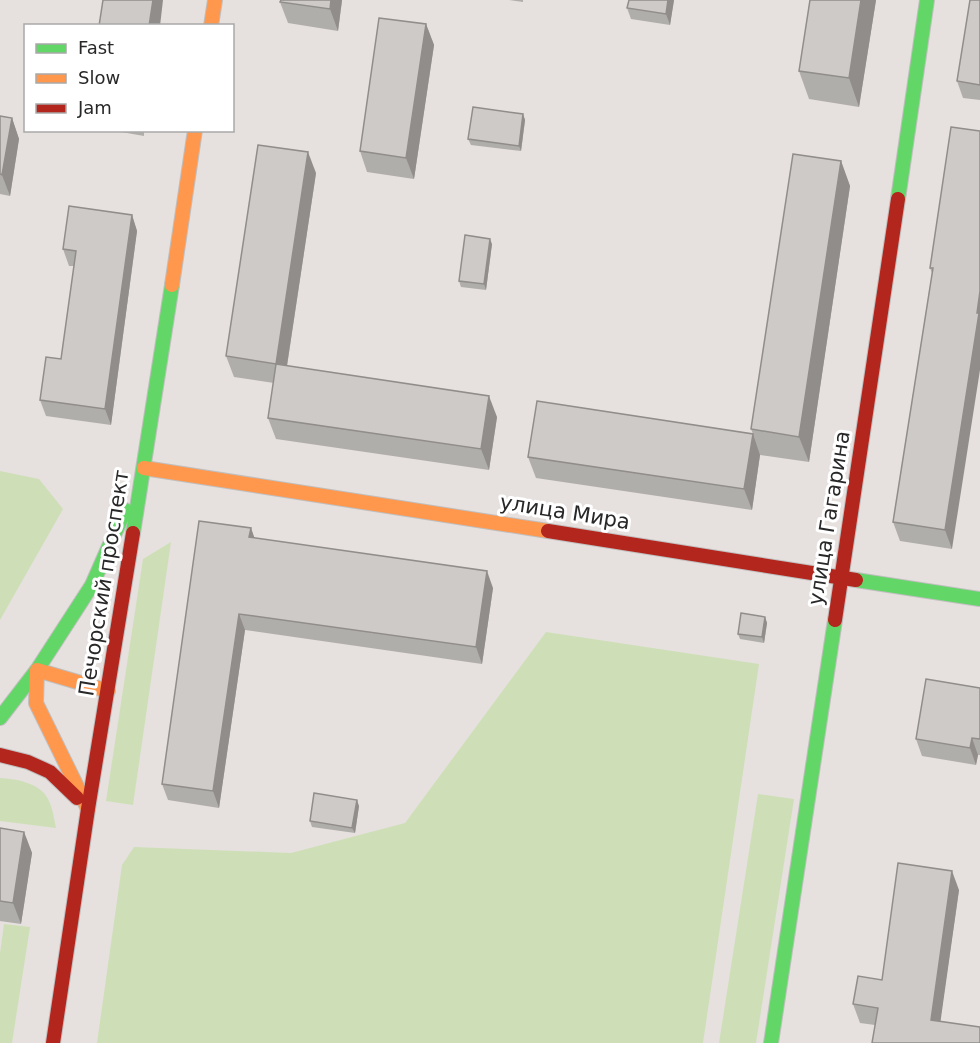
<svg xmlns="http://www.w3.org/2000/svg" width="980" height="1043" font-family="'DejaVu Sans',sans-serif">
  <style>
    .green { fill: #cedfb8 }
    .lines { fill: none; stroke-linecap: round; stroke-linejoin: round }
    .fast-casing { stroke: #c0bfbf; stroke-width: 16 }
    .slow-casing { stroke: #c0bfbf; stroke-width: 16 }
    .jam-casing { stroke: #c0bfbf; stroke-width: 16 }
    .fast { stroke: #63d668; stroke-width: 14 }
    .slow { stroke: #ff974d; stroke-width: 14 }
    .jam { stroke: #b3261e; stroke-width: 14 }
    .wall { fill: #b0aeab }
    .shaded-wall { fill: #908d8b }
    .building { fill: #cdcac7; stroke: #908d8b; stroke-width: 1.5 }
    .labels { text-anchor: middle; stroke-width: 6; stroke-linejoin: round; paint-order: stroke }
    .street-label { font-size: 21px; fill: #282828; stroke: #fff }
  </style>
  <rect width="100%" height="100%" fill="#e6e1de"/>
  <g class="green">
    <polygon points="0,471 39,479 63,509 0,620"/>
    <polygon points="171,542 133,805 106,801 143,559"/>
    <polygon points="546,632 759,664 703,1043 97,1043 122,865 134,847 291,853 405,823"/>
    <path d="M0,778C17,779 40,783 48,799C53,808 54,819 56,828L0,821Z"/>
    <polygon points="758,794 794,799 756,1043 719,1043"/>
    <polygon points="4,924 30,927 12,1043 0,1043 0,953"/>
  </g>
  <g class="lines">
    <defs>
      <g id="fast">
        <polyline points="898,199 927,0"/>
        <polyline points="133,533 172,285"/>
        <polyline points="856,580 980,599"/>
        <polyline points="0,718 37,670 92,585 125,510"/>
        <polyline points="771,1043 835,620"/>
      </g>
      <g id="slow">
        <polyline points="211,26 215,0"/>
        <polyline points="172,285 195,130"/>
        <polyline points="144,468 548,531"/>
        <polyline points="88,809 36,703 37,670 108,691"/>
      </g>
      <g id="jam">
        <polyline points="548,531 856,580"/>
        <polyline points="835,620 898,199"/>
        <polyline points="0,755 28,762 50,772 77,798"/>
        <polyline points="53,1043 88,809 133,533"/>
      </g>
    </defs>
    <use href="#fast" class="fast-casing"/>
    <use href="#slow" class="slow-casing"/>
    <use href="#jam" class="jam-casing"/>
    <use href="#fast" class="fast"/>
    <use href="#slow" class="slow"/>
    <use href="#jam" class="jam"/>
  </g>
  <g class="wall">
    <polygon points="281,0 342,0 338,31 288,23 280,2"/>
    <polygon points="509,0 523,0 523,2"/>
    <polygon points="674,0 670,25 631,19 627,8"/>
    <polygon points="810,0 876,0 859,107 809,99 799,71"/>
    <polygon points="980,0 980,100 963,98 957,81"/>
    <polygon points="426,24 434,45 414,179 367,172 360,151"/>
    <polygon points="523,114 525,120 521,151 471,145 468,139"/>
    <polygon points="0,116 12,118 19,139 10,196 0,194"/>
    <polygon points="951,127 952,549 900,541 893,522 932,273 930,268"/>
    <polygon points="110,130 144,130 144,136"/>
    <polygon points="841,161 850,186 809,462 760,455 752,510 536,478 528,457 753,434 751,429"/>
    <polygon points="316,173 287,366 497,417 489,470 276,439 268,418 274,383 234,377 226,356"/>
    <polygon points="132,215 137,231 111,425 46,416 40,400 61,359 74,266 69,266 63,249"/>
    <polygon points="492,244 486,290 461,287 459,281"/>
    <polygon points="251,528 254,538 493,588 482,664 245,630 219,808 168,800 162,784"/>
    <polygon points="765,617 767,623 764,643 740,639 738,634"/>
    <polygon points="980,688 980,755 978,755 976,765 922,756 916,739"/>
    <polygon points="359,806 355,833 312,827 310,821"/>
    <polygon points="0,828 24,832 32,853 21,924 0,921"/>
    <polygon points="959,890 940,1021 875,1025 860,1023 853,1004 882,980"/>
  </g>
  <g class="shaded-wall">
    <polygon points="153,0 163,0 160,26 149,26"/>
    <polygon points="331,0 342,0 338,31 330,9"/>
    <polygon points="668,0 674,0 670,25 666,14"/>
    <polygon points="861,0 876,0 859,107 849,78"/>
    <polygon points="426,24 434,45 414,179 406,158"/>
    <polygon points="523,114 525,120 521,151 519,146"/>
    <polygon points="12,118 19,139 10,196 2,175"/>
    <polygon points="308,152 316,173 284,385 276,364"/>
    <polygon points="841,161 850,186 809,462 799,437"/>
    <polygon points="132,215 137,231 111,425 105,409"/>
    <polygon points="490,239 492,244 486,290 484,284"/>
    <polygon points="980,291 980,370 952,549 945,530"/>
    <polygon points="489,396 497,417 489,470 481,449"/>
    <polygon points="753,434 760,455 752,510 744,489"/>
    <polygon points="251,528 257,545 249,537"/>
    <polygon points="487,571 493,588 482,664 476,647"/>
    <polygon points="239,614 245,630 219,808 213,791"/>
    <polygon points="765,617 767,623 764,643 762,637"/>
    <polygon points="972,738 978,755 976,765 970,748"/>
    <polygon points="357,800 359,806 355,833 352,828"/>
    <polygon points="24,832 32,853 21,924 13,903"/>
    <polygon points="952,871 959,890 938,1039 931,1020"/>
  </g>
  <g class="building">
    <polygon points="103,0 153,0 149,26 99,26"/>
    <polygon points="281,0 331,0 330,9 280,2"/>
    <polygon points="629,0 668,0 666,14 627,8"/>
    <polygon points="810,0 861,0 849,78 799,71"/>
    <polygon points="970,0 980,0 980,85 957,81"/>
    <polygon points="379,18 426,24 406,158 360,151"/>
    <polygon points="473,107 523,114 519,146 468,139"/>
    <polygon points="0,116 12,118 2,175 0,174"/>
    <polygon points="951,127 980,131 980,291 977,313 979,313 945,530 893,522 933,268 930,268"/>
    <polygon points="258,145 308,152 276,364 226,356"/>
    <polygon points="793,154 841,161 799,437 751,429"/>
    <polygon points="69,206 132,215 105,409 40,400 46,357 61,359 76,251 63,249"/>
    <polygon points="465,235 490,239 484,284 459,281"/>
    <polygon points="276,364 489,396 481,449 268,418"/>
    <polygon points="537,401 753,434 744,489 528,457"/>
    <polygon points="199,521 251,528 249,537 487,571 476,647 239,614 213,791 162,784"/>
    <polygon points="741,613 765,617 762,637 738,634"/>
    <polygon points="926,679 980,688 980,739 972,738 970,748 916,739"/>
    <polygon points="314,793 357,800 352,828 310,821"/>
    <polygon points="0,828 24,832 13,903 0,901"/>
    <polygon points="898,863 952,871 931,1020 980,1027 980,1043 872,1043 878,1008 853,1004 858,976 882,980"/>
  </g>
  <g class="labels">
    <g class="street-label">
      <text transform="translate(565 512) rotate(9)" y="7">улица Мира</text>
      <text transform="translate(829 518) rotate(-81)" y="7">улица Гагарина</text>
      <text transform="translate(104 583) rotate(-81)" y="7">Печорский проспект</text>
    </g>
  </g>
  <rect x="24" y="24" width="210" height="108" fill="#ffffff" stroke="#a9a9a9" stroke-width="1.5"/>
  <rect x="36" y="44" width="30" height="9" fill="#63d668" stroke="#a9a9a9" stroke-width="1.5"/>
  <text x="78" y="54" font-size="18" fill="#282828">Fast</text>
  <rect x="36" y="74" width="30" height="9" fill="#ff974d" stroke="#a9a9a9" stroke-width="1.5"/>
  <text x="78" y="84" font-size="18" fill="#282828">Slow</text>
  <rect x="36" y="104" width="30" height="9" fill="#b3261e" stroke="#a9a9a9" stroke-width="1.5"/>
  <text x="78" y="114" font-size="18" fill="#282828">Jam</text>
</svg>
